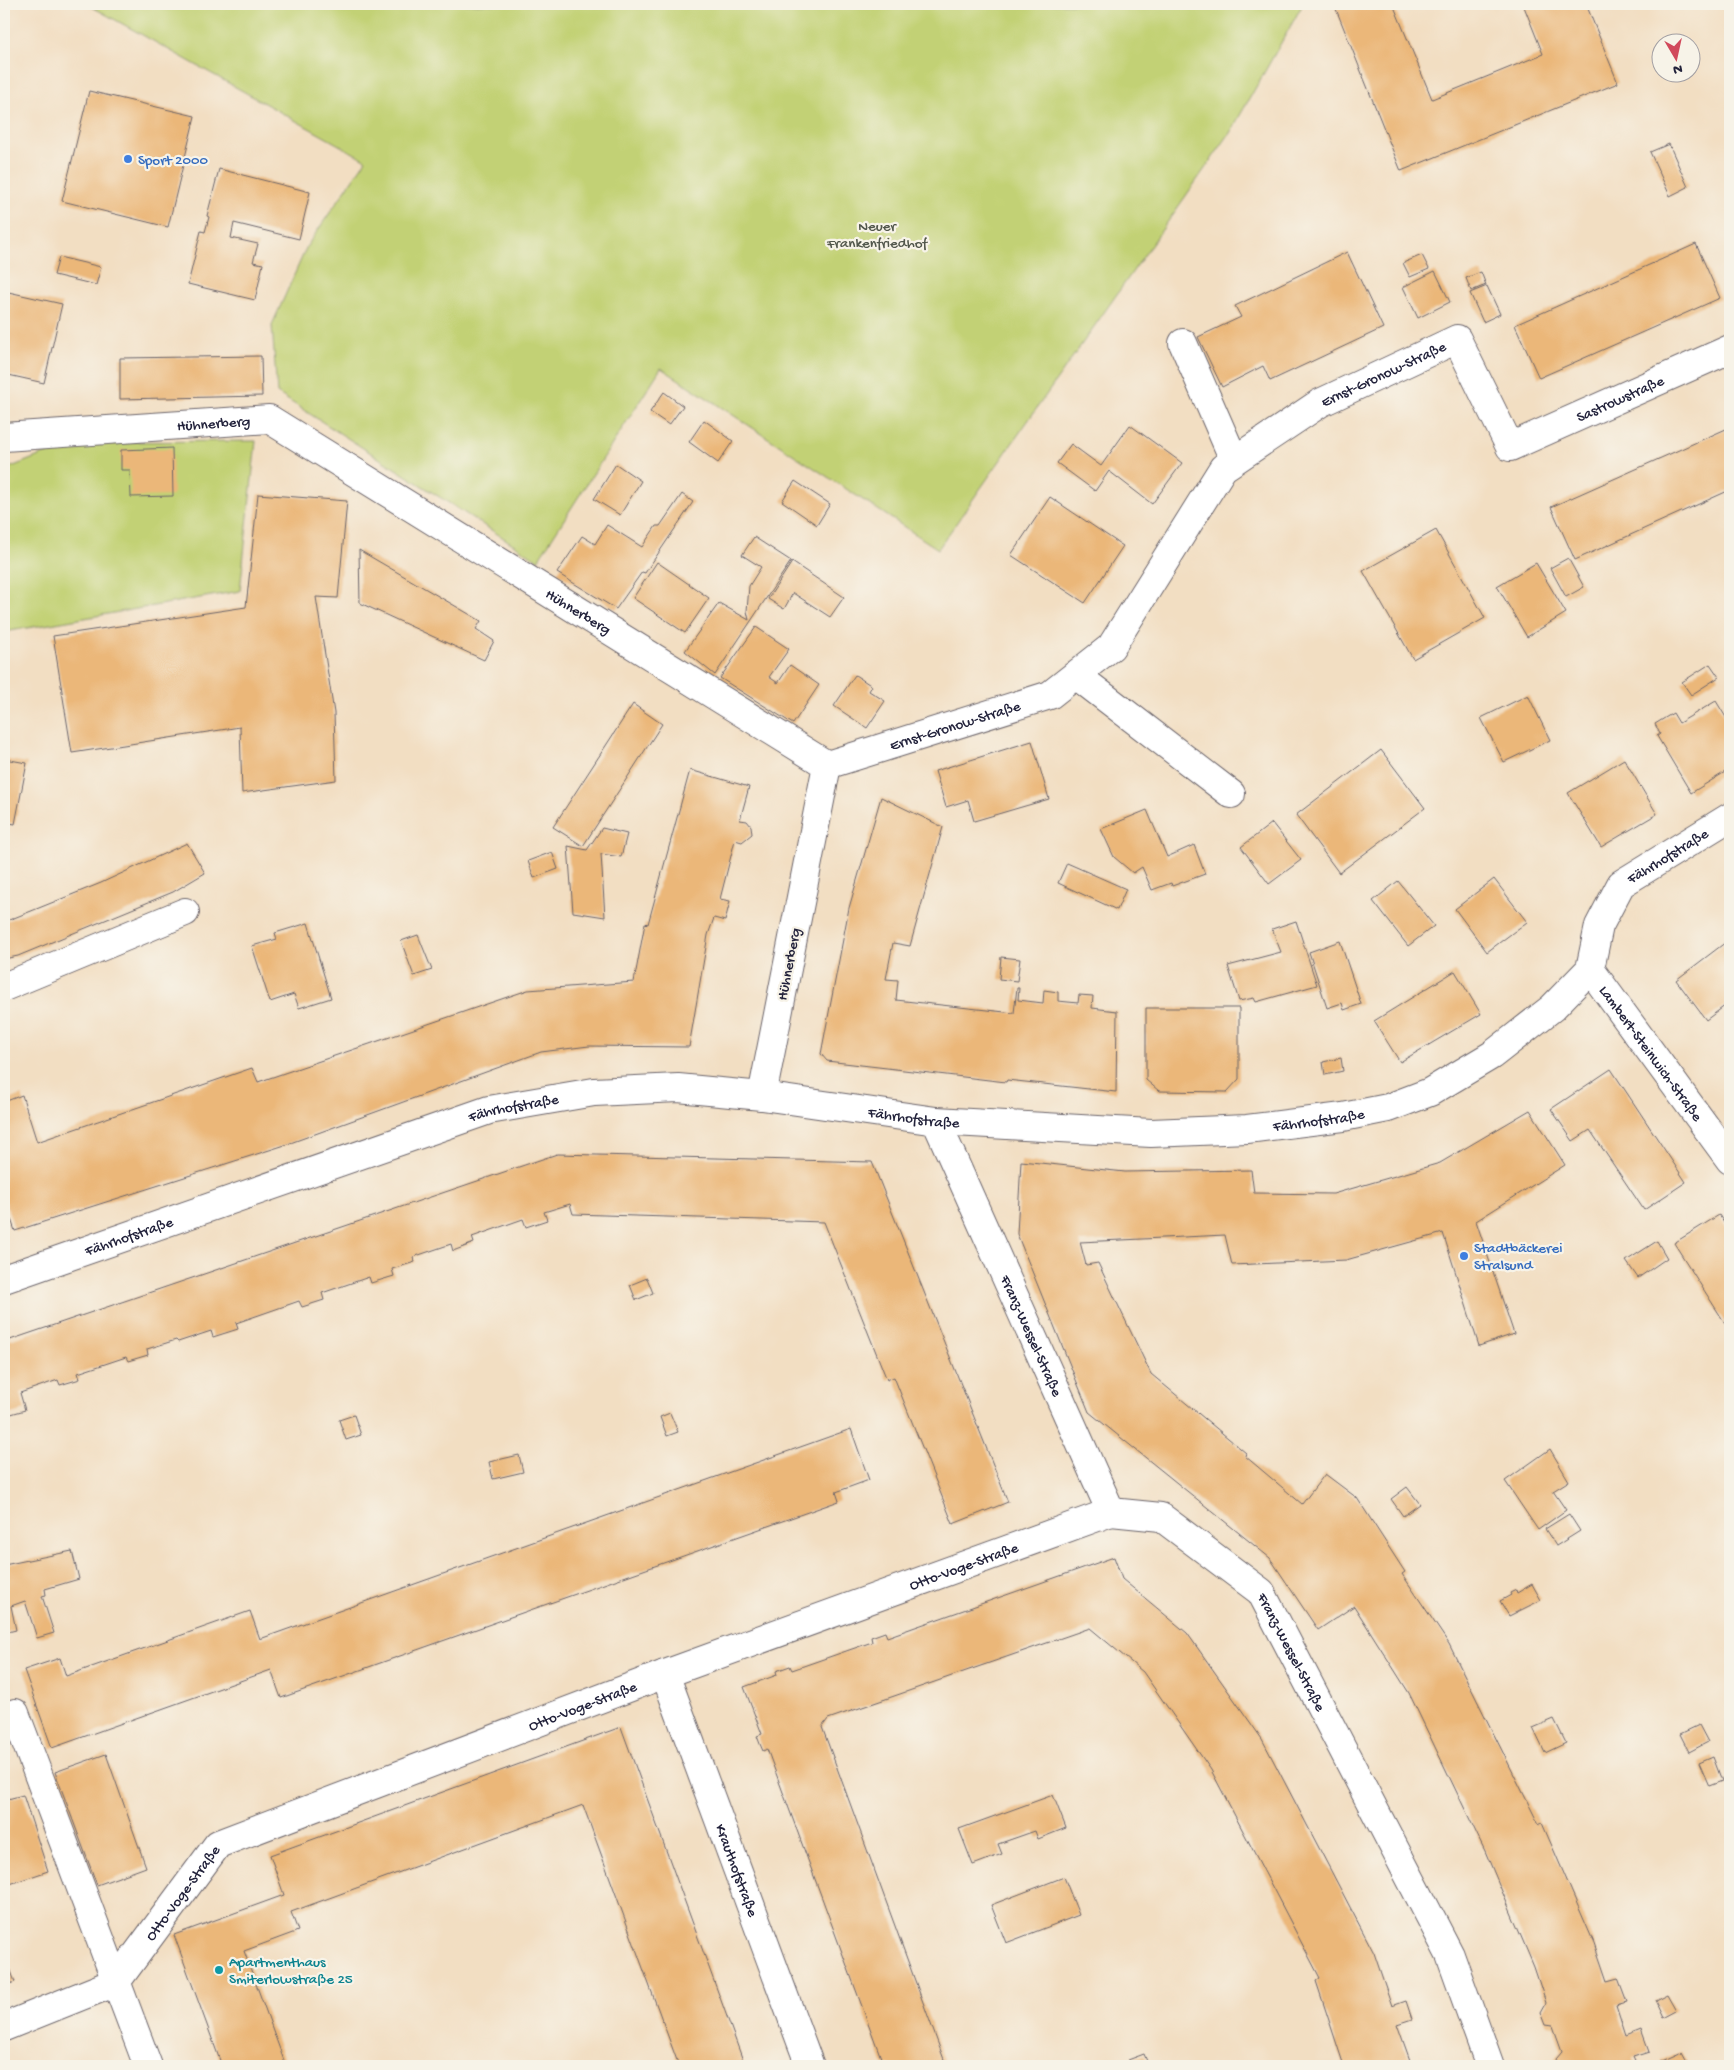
<svg xmlns="http://www.w3.org/2000/svg" width="1734" height="2070" font-family="'Gochi Hand',sans-serif">
  <style>
    .green { fill: #c2d174; stroke: #727a58 }
    .building { fill: #ebb779 }
    .lines { fill: none; stroke-linecap: round; stroke-linejoin: round }
    .minor-casing { stroke: #6b646a; stroke-width: 30 }
    .minor { stroke: #fff; stroke-width: 28 }
    .shop-dot { fill: #3f7fe0; stroke: #f7f3e8; stroke-width: 2 }
    .culture-dot { fill: #0f9aa8; stroke: #f7f3e8; stroke-width: 2 }
    .labels { text-anchor: middle; stroke-width: 4.5; stroke-linejoin: round; paint-order: stroke }
    .shop-label { font-size: 15px; fill: #366cbe; stroke: #f7f3e8; text-anchor: start }
    .park-label { font-size: 15px; fill: #52574c; stroke: #f7f3e8 }
    .street-label { font-size: 15px; fill: #22223b; stroke: #f7f3e8 }
    .culture-label { font-size: 15px; fill: #0d838f; stroke: #f7f3e8; text-anchor: start }
  </style>
  <rect width="100%" height="100%" fill="#f7f3e8"/>
  <filter id="ink" filterUnits="userSpaceOnUse"><feTurbulence type="fractalNoise" baseFrequency=".02" numOctaves="2"/><feDisplacementMap in="SourceGraphic" scale="10" xChannelSelector="R" yChannelSelector="G"/><feConvolveMatrix kernelMatrix="1 2 1 2 8 2 1 2 1" color-interpolation-filters="sRGB"/></filter>
  <filter id="wash" filterUnits="userSpaceOnUse"><feTurbulence type="fractalNoise" baseFrequency=".0096" numOctaves="4" result="noise"/><feDisplacementMap in="SourceGraphic" scale="20" xChannelSelector="R" yChannelSelector="G"/><feGaussianBlur stdDeviation="1.12" result="paint"/><feColorMatrix in="noise" values="0 0 0 0 0 0 0 0 0 0 0 0 0 0 0 0 0 1.4 0 .05"/><feComposite in="paint" operator="in"/></filter>
  <g filter="url(#wash)">
    <rect width="100%" height="100%" fill="#f2dec2"/>
    <g class="green">
      <polygon points="87,4 1303,4 1230,133 938,549 661,368 538,560 277,393 272,325 307,246 366,160"/>
      <polygon points="256,441 240,591 4,632 4,470 74,442"/>
    </g>
    <g id="blocks">
      <g class="building">
        <polygon points="1334,4 1393,4 1432,99 1543,54 1523,4 1586,4 1618,83 1401,171"/>
        <polygon points="89,91 195,116 168,227 62,201"/>
        <polygon points="1669,144 1688,187 1670,196 1650,152"/>
        <polygon points="219,169 310,192 299,239 234,223 231,238 258,244 253,262 263,264 255,300 188,284 201,231 205,232 209,217 207,216"/>
        <polygon points="1696,244 1720,298 1539,378 1515,325"/>
        <polygon points="1347,252 1383,328 1270,381 1263,366 1222,387 1198,337 1241,317 1235,306"/>
        <polygon points="1422,255 1429,269 1410,277 1403,263"/>
        <polygon points="59,257 101,267 96,285 54,275"/>
        <polygon points="1435,271 1450,302 1418,318 1403,287"/>
        <polygon points="1481,272 1486,285 1471,291 1466,278"/>
        <polygon points="1487,286 1500,314 1483,322 1470,293"/>
        <polygon points="4,291 62,304 44,383 4,374"/>
        <polygon points="261,356 262,396 120,399 120,358"/>
        <polygon points="664,392 683,406 669,425 650,412"/>
        <polygon points="704,420 733,441 718,463 689,442"/>
        <polygon points="1130,425 1182,463 1152,504 1109,471 1095,491 1057,463 1071,444 1101,466"/>
        <polygon points="1726,429 1730,437 1730,490 1575,560 1551,507"/>
        <polygon points="172,448 173,496 131,497 130,470 121,470 121,450"/>
        <polygon points="616,464 641,481 620,515 594,499"/>
        <polygon points="795,481 830,504 817,525 782,501"/>
        <polygon points="258,494 347,501 338,598 316,597 334,713 336,780 242,793 240,727 72,753 53,636 246,607"/>
        <polygon points="682,494 693,502 645,573 642,572 616,609 557,573 582,536 595,544 607,525 642,547 656,526 660,526"/>
        <polygon points="1050,497 1123,546 1085,603 1011,555"/>
        <polygon points="1436,530 1485,618 1413,659 1363,571"/>
        <polygon points="754,537 791,561 715,675 685,651 719,603 749,620 747,611 749,586 761,567 742,555"/>
        <polygon points="359,550 481,621 476,629 494,641 484,660 360,603"/>
        <polygon points="1568,558 1584,587 1566,597 1550,568"/>
        <polygon points="657,562 709,598 685,633 633,598"/>
        <polygon points="792,562 844,597 830,617 793,593 784,609 768,599"/>
        <polygon points="1536,563 1566,613 1527,637 1497,586"/>
        <polygon points="756,627 789,649 769,677 778,683 790,665 819,685 793,724 720,678"/>
        <polygon points="1710,664 1719,677 1691,695 1682,682"/>
        <polygon points="855,675 872,686 869,691 885,701 867,728 834,706"/>
        <polygon points="1528,695 1550,740 1504,762 1481,718"/>
        <polygon points="1716,701 1730,724 1730,769 1691,793 1657,736 1660,734 1655,724 1673,713 1679,723"/>
        <polygon points="633,704 662,724 583,846 553,827"/>
        <polygon points="1032,741 1049,799 974,821 968,800 946,807 935,771"/>
        <polygon points="1381,750 1425,808 1339,873 1296,815"/>
        <polygon points="4,759 27,763 15,824 4,822"/>
        <polygon points="1624,759 1657,814 1601,847 1568,793"/>
        <polygon points="690,770 749,787 740,820 747,821 751,826 752,834 742,842 735,840 720,899 730,901 725,921 714,918 708,935 689,1047 589,1046 541,1052 282,1146 15,1231 4,1198 4,1102 22,1095 37,1142 252,1068 258,1082 528,990 634,982 645,923 648,924"/>
        <polygon points="881,797 943,827 910,946 893,943 886,979 898,980 896,1000 1014,1013 1017,988 1019,988 1018,1000 1043,1003 1044,990 1058,992 1058,1001 1078,1003 1079,995 1093,996 1092,1008 1117,1011 1116,1092 1007,1080 1006,1082 827,1061 821,1054 849,908"/>
        <polygon points="1147,810 1167,857 1194,845 1205,874 1172,886 1171,883 1152,890 1142,867 1133,873 1114,857 1101,829"/>
        <polygon points="1272,823 1301,860 1269,884 1241,847"/>
        <polygon points="602,828 627,834 621,857 601,854 605,917 573,912 568,846 587,850"/>
        <polygon points="187,843 205,873 173,892 18,956 4,959 4,922 101,883"/>
        <polygon points="552,852 558,869 534,878 528,861"/>
        <polygon points="1067,863 1126,889 1117,910 1058,883"/>
        <polygon points="1494,879 1527,922 1487,952 1455,909"/>
        <polygon points="1398,881 1434,926 1408,946 1373,901"/>
        <polygon points="1296,921 1317,985 1256,1002 1254,998 1239,1001 1228,966 1281,952 1272,929"/>
        <polygon points="308,923 331,998 299,1008 294,994 270,1002 252,946 277,939 275,933"/>
        <polygon points="418,935 432,970 414,976 401,941"/>
        <polygon points="1340,941 1361,1004 1344,1010 1342,1003 1327,1008 1309,952"/>
        <polygon points="1726,942 1730,948 1730,1002 1706,1020 1676,980"/>
        <polygon points="1001,957 1020,959 1017,981 999,979"/>
        <polygon points="1455,971 1481,1014 1400,1062 1374,1021"/>
        <polygon points="1146,1008 1239,1008 1239,1079 1227,1092 1159,1091 1146,1080"/>
        <polygon points="1341,1058 1343,1071 1325,1075 1323,1062"/>
        <polygon points="1611,1069 1686,1182 1644,1210 1590,1130 1573,1141 1551,1109"/>
        <polygon points="1530,1110 1565,1165 1476,1221 1514,1334 1479,1346 1443,1233 1346,1260 1232,1265 1225,1235 1080,1242 1086,1265 1098,1263 1151,1374 1246,1453 1245,1456 1302,1504 1325,1474 1357,1498 1405,1572 1402,1574 1449,1644 1539,1825 1542,1823 1594,1943 1607,1981 1618,1978 1627,2002 1616,2005 1626,2036 1641,2030 1649,2052 1633,2057 1637,2066 1559,2066 1556,2058 1562,2051 1553,2026 1546,2025 1541,2012 1546,2003 1534,1967 1485,1851 1409,1693 1354,1606 1318,1630 1270,1558 1089,1412 1017,1234 1021,1161 1125,1172 1251,1170 1254,1193 1333,1194 1440,1163"/>
        <polygon points="557,1154 872,1162 1008,1502 953,1524 894,1377 887,1380 824,1222 573,1214 570,1204 544,1212 547,1220 526,1227 523,1219 472,1237 474,1243 453,1251 451,1244 413,1257 415,1262 392,1269 394,1276 371,1283 369,1277 322,1293 324,1300 302,1307 299,1301 236,1323 238,1329 213,1337 211,1331 178,1342 176,1340 147,1349 148,1355 128,1361 126,1357 78,1373 80,1379 60,1385 58,1380 20,1393 25,1410 4,1416 4,1342"/>
        <polygon points="1719,1215 1730,1232 1730,1331 1674,1243"/>
        <polygon points="1657,1241 1667,1258 1638,1278 1626,1261"/>
        <polygon points="647,1278 653,1293 636,1300 630,1285"/>
        <polygon points="670,1413 678,1432 667,1436 660,1417"/>
        <polygon points="354,1415 361,1435 346,1440 339,1420"/>
        <polygon points="851,1429 869,1480 836,1492 839,1501 281,1698 271,1670 52,1748 24,1670 60,1658 66,1676 250,1611 260,1639"/>
        <polygon points="1550,1449 1569,1481 1553,1491 1566,1510 1538,1530 1505,1481"/>
        <polygon points="519,1455 523,1472 493,1479 489,1462"/>
        <polygon points="1407,1487 1420,1504 1403,1516 1391,1499"/>
        <polygon points="1569,1514 1580,1531 1556,1546 1545,1529"/>
        <polygon points="72,1551 79,1579 45,1589 46,1595 42,1596 54,1633 37,1638 25,1601 11,1606 16,1630 4,1633 4,1565"/>
        <polygon points="1114,1557 1122,1579 1187,1633 1262,1739 1374,1953 1392,2006 1406,2001 1412,2019 1397,2024 1412,2066 1344,2066 1316,1981 1320,1978 1211,1770 1143,1672 1090,1628 828,1719 822,1727 946,2065 884,2066 767,1749 763,1751 760,1744 757,1736 762,1734 744,1687 777,1675 776,1671 790,1666 792,1670 872,1642 871,1637 885,1632 887,1637"/>
        <polygon points="1532,1584 1541,1600 1509,1616 1500,1601 1511,1595 1510,1593 1516,1590 1517,1593"/>
        <polygon points="1554,1719 1566,1743 1545,1753 1533,1728"/>
        <polygon points="1699,1725 1708,1742 1689,1752 1680,1734"/>
        <polygon points="621,1727 745,2066 679,2066 583,1805 291,1912 298,1931 244,1951 286,2066 222,2066 174,1935 284,1895 270,1855"/>
        <polygon points="106,1754 146,1867 97,1885 55,1772"/>
        <polygon points="1713,1757 1722,1781 1709,1786 1699,1763"/>
        <polygon points="23,1795 48,1871 4,1886 4,1800"/>
        <polygon points="1053,1795 1066,1828 1038,1839 1035,1831 998,1844 1002,1854 973,1865 959,1829"/>
        <polygon points="1064,1877 1079,1915 1006,1943 991,1905"/>
        <polygon points="4,1952 15,1982 4,1986"/>
        <polygon points="1667,1994 1676,2010 1663,2017 1655,2000"/>
        <polygon points="1682,2051 1688,2062 1679,2066 1662,2066 1660,2061"/>
        <polygon points="1144,2054 1149,2066 1130,2066 1128,2060"/>
      </g>
    </g>
  </g>
  <g filter="url(#ink)">
    <use href="#blocks" fill-opacity="0" stroke="#6b646a" stroke-width="1"/>
    <g class="lines">
      <defs>
        <g id="minor">
          <polyline points="1183,343 1234,460"/>
          <path id="s1" d="M4,437L269,419L827,765L762,1096"/>
          <polyline points="1076,675 1231,794"/>
          <path id="s2" d="M827,765L1050,695L1111,647L1223,468L1320,403L1457,339L1510,447L1730,349"/>
          <path id="s3" d="M1590,969L1730,1160"/>
          <polyline points="4,987 185,912"/>
          <path id="s4" d="M936,1121L1111,1512L1161,1517L1261,1592L1450,1955L1490,2066"/>
          <path id="s5" d="M4,1279L489,1110L594,1092L678,1088L762,1096L936,1121L1151,1133L1247,1129L1343,1117L1388,1108L1430,1092L1492,1055L1552,1008L1590,969L1599,926L1621,884L1730,817"/>
          <path id="s6" d="M665,1674L810,2066"/>
          <polyline points="15,1713 148,2066"/>
          <path id="s7" d="M4,2027L116,1982L218,1844L665,1674L1111,1512"/>
        </g>
      </defs>
      <use href="#minor" class="minor-casing"/>
      <use href="#minor" class="minor"/>
    </g>
  </g>
  <g class="shop-dot">
    <circle cx="128" cy="159" r="5"/>
    <circle cx="1464" cy="1256" r="5"/>
  </g>
  <circle class="culture-dot" cx="219" cy="1970" r="5"/>
  <g class="labels">
    <g class="shop-label">
      <text x="138" y="164">Sport 2000</text>
      <text x="1474" y="1252">Stadtbäckerei<tspan x="1474" dy="17">Stralsund</tspan></text>
    </g>
    <g class="park-label">
      <text x="877" y="230">Neuer<tspan x="877" dy="17">Frankenfriedhof</tspan></text>
    </g>
    <g class="street-label">
      <text dy="5" stroke="none"><textPath href="#s2" startOffset="709">Ernst-Gronow-Straße</textPath></text>
      <text dy="5" stroke="none"><textPath href="#s2" startOffset="1031">Sastrowstraße</textPath></text>
      <text dy="5" stroke="none"><textPath href="#s1" startOffset="210">Hühnerberg</textPath></text>
      <text dy="5" stroke="none"><textPath href="#s1" startOffset="630">Hühnerberg</textPath></text>
      <text dy="5" stroke="none"><textPath href="#s2" startOffset="134">Ernst-Gronow-Straße</textPath></text>
      <text dy="5" stroke="none"><textPath href="#s5" startOffset="1812">Fährhofstraße</textPath></text>
      <text transform="translate(788 964) rotate(-79)" y="5">Hühnerberg</text>
      <text dy="5" stroke="none"><textPath href="#s3" startOffset="104">Lambert-Steinwich-Straße</textPath></text>
      <text dy="5" stroke="none"><textPath href="#s5" startOffset="538">Fährhofstraße</textPath></text>
      <text dy="5" stroke="none"><textPath href="#s5" startOffset="942">Fährhofstraße</textPath></text>
      <text dy="5" stroke="none"><textPath href="#s5" startOffset="1348">Fährhofstraße</textPath></text>
      <text dy="5" stroke="none"><textPath href="#s5" startOffset="132">Fährhofstraße</textPath></text>
      <text dy="5" stroke="none"><textPath href="#s4" startOffset="235">Franz-Wessel-Straße</textPath></text>
      <text dy="5" stroke="none"><textPath href="#s7" startOffset="1088">Otto-Voge-Straße</textPath></text>
      <text dy="5" stroke="none"><textPath href="#s4" startOffset="671">Franz-Wessel-Straße</textPath></text>
      <text dy="5" stroke="none"><textPath href="#s7" startOffset="682">Otto-Voge-Straße</textPath></text>
      <text dy="5" stroke="none"><textPath href="#s6" startOffset="209">Krauthofstraße</textPath></text>
      <text dy="5" stroke="none"><textPath href="#s7" startOffset="232">Otto-Voge-Straße</textPath></text>
    </g>
    <g class="culture-label">
      <text x="229" y="1966">Apartmenthaus<tspan x="229" dy="17">Smiterlowstraße 25</tspan></text>
    </g>
  </g>
  <rect width="1734" height="2070" fill="none" stroke="#f7f3e8" stroke-width="20"/>
  <g transform="translate(1676 58) rotate(171)"><circle r="24" fill="#f7f3e8" stroke="#a29fa3"/>
  <path d="M0-4L9 19L0 12L-9 19Z" fill="#d1495b"/>
  <text y="-8" font-size="14" font-weight="bold" text-anchor="middle" fill="#22223b">N</text>
  </g>
</svg>
